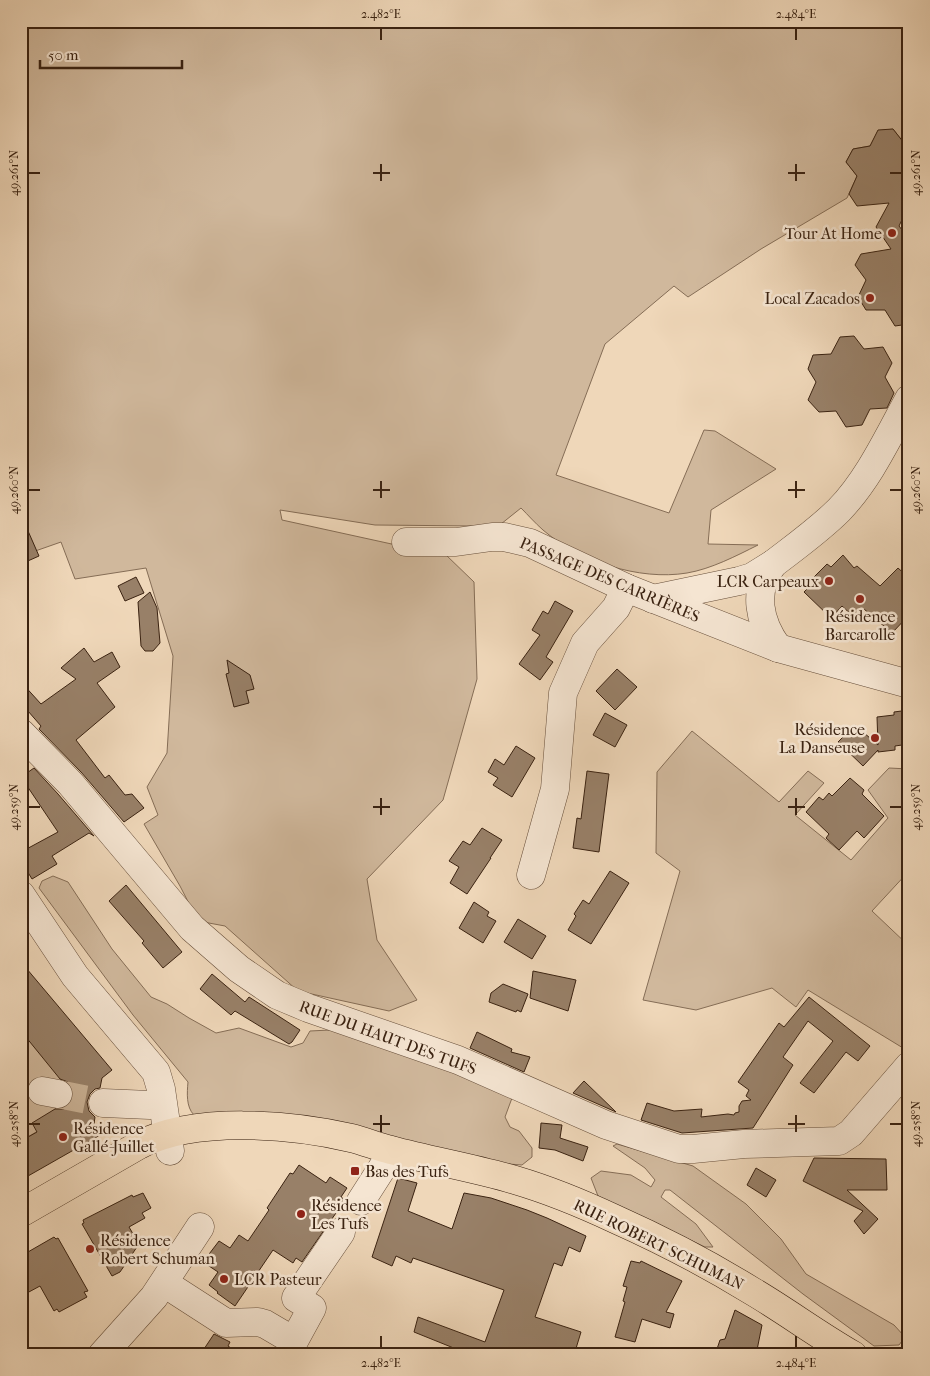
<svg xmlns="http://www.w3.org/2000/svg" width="930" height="1376" font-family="'IM FELL French Canon',serif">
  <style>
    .green { fill: #d0b89c; stroke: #856d56 }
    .building { fill: #988068; stroke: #3a2211 }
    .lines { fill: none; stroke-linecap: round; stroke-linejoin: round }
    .minor-tunnel { stroke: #cbb397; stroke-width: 28; stroke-dasharray: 28 14; stroke-linecap: butt }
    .minor-casing { stroke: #674f3b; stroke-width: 29 }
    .major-casing { stroke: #3a2211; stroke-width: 29 }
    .minor { stroke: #f5e5d2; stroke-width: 28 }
    .major { stroke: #efd7b9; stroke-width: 28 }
    .ticks { fill: none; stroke: #3a2211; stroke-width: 2 }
    .poi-dot { fill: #8f2418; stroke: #f5e5d2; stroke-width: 2 }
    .labels { text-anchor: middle; stroke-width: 5; stroke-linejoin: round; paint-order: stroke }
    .poi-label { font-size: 16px; fill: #3a2211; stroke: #f5e5d2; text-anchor: start }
    .street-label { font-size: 16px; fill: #3a2211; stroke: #f5e5d2 }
    .neatline { fill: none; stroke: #3a2211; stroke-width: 2 }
    .ticks-label { font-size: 12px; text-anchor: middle; fill: #3a2211 }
  </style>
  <rect width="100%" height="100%" fill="#efd7b9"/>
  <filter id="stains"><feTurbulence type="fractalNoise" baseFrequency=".004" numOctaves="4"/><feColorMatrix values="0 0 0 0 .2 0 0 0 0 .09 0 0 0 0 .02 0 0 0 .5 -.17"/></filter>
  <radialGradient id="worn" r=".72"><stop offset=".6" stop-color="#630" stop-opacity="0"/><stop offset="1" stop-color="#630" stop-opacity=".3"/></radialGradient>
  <g class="green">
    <path d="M21,21H909V142L904,143L893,129L878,131L870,146L853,149L846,162L857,176L847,198L761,249L688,297L674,286L605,344L556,475L669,513L704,430L715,431L776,469L711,510L708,544L758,545C736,556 711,569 687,573C639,581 579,561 543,530C535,523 528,515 521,508L501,524L476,526L375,525L280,510L282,520L419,550L445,554L474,582L477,679L443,800L367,879L377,940L417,1000L389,1011L298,991L225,926L198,921L180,886L144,824L158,815L147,787L167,753L173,656L146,568L75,579L61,542L21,556Z"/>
    <polygon points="692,731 779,802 808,771 824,783 795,815 851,860 888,818 868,790 889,768 909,769 909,871 872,911 909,946 909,1040 903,1048 808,990 796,1007 772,988 696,1010 643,1000 680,871 656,853 657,772"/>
    <path d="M53,876L68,882L112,949L151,997L167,1004L189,1018L216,1033L239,1028L291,1047L303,1043L310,1031L330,1030L469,1074L512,1098L505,1117L510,1127L519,1131L532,1148V1157L522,1165L494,1163L194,1115C186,1107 187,1093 188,1082L133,1015L39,888L42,881Z"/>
    <polygon points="21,1031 63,1066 53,1122 21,1141"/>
    <polygon points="617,1144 693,1166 746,1204 781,1239 806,1274 894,1325 905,1337 899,1345 874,1346 803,1294 670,1190 665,1190 661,1197 696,1224 713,1247 705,1247 611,1203 598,1196 591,1178 601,1171 631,1175 651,1187 655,1180 645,1168 613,1146"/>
  </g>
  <g class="building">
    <polygon points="893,129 904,143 909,142 909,205 899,226 909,239 909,324 895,326 885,310 866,310 858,297 866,280 855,265 861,254 891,249 876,227 889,203 857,206 849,194 857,176 846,162 853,149 870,146 878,130"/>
    <polygon points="854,336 864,349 883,347 892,363 885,377 894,393 887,408 870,409 862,425 846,427 836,411 819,412 808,400 816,382 808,369 813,355 831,354 840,337"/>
    <polygon points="21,515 39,556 21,564"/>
    <polygon points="843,555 854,568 857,566 880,586 898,568 909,578 909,615 892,633 864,609 855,618 842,606 831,618 804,592 816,580 814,577 827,564 831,567"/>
    <polygon points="136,577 144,593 125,601 118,586"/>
    <polygon points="150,592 157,608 160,643 153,651 145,651 141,646 138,602"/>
    <polygon points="555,601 573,611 546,657 553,662 540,680 519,664 540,635 532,630 543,611 548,614"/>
    <polygon points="84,648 94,662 112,652 120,667 97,683 115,707 76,740 105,778 109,775 125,795 132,794 144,808 124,822 81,772 39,729 41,726 21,703 21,682 41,704 76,679 61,668"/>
    <polygon points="227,660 250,675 254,689 246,691 249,703 234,707 226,674 229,673"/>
    <polygon points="617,669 637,687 615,710 596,691"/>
    <polygon points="909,710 909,744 895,746 895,750 878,752 878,750 863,766 838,742 855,725 878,745 877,717 894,715 894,712"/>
    <polygon points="605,713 627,725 615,747 593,735"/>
    <polygon points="516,746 535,758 512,797 493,785 498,778 488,772 495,759 504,765"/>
    <polygon points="34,768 58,794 94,836 89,833 52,856 57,864 32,879 21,861 21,852 58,832 21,777"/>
    <polygon points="587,771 609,774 599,852 573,848 577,818 581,819"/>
    <polygon points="850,778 864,790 862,794 884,816 864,838 857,831 839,850 826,838 829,834 806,812 819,797 823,800 829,793 832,796"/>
    <polygon points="482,828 502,840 490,858 491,858 467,894 450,883 459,867 449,861 463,841 470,845"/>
    <polygon points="610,871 629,883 591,944 568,930 576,916 574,914 583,900 589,904"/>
    <polygon points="126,885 182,952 163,968 142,943 144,941 109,901"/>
    <polygon points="474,902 489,912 487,916 496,921 483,943 459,928"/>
    <polygon points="518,919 546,936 532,959 504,942"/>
    <polygon points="21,962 112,1070 102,1078 100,1088 95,1089 90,1094 87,1102 89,1111 95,1117 94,1124 100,1135 21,1180 21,1141 37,1132 32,1123 55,1109 64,1109 70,1104 73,1096 73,1088 68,1082 60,1079 21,1031"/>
    <polygon points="533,971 576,980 568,1011 530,998"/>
    <polygon points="212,974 245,1002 249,997 300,1030 292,1042 289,1044 235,1011 231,1015 200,989"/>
    <polygon points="503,984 528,994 521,1012 517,1010 516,1012 489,1002 491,993"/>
    <polygon points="809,997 870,1046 858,1061 846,1052 814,1093 800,1083 833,1041 808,1021 783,1057 793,1065 753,1128 682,1133 641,1120 647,1103 674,1111 702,1109 701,1117 728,1114 734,1115 735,1113 739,1112 739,1106 742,1101 751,1100 746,1096 749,1090 738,1082 779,1023 784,1027"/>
    <polygon points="477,1032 512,1049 511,1052 530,1057 524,1072 470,1048"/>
    <polygon points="584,1081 616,1112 573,1093"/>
    <polygon points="541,1123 562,1125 560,1138 588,1147 583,1161 555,1150 539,1148"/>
    <polygon points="814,1158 886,1159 887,1190 847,1190 878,1219 864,1234 854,1221 863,1211 803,1181"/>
    <polygon points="299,1165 326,1183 330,1177 347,1188 341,1197 345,1200 302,1262 296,1258 293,1263 273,1250 235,1306 217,1293 218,1292 209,1285 218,1272 203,1262 219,1241 230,1248 239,1235 248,1241 269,1210 267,1208 290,1173 293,1174"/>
    <polygon points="756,1168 776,1180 766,1197 747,1185"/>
    <polygon points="398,1178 417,1183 408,1211 452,1229 464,1193 491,1198 527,1210 547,1218 586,1236 580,1252 569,1247 562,1266 554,1263 535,1317 581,1332 574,1355 471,1355 414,1332 418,1317 485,1342 504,1290 413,1258 411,1263 396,1256 392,1266 372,1257"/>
    <polygon points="143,1193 151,1208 142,1213 145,1218 129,1227 139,1244 120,1272 112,1276 82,1224 84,1223 83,1220 132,1195 133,1197"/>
    <polygon points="54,1237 56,1239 58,1238 88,1291 84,1292 87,1297 59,1312 57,1309 54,1311 40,1286 27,1293 21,1281 21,1256"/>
    <polygon points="631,1261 640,1263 641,1261 682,1281 666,1312 674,1314 670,1328 642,1319 635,1342 615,1337 625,1302 623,1301 627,1287 623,1286"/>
    <polygon points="735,1310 762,1325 756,1355 715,1355 720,1340 725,1339"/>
    <polygon points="214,1334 230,1342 228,1346 241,1355 200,1355"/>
  </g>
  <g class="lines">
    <polyline class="minor-tunnel" points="58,1094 103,1103"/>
    <defs>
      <g id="minor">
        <polyline points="406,542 456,542 492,537 504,537 530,543 626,588 778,648 909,684"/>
        <polyline points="653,599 739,581 752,577 773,564"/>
        <path d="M778,648C759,622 752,591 773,564C795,547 819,530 839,510C869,479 888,437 909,399"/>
        <polyline points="21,733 70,783 192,928 239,969 277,995 308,1008 458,1060 606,1125 679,1149 693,1149 744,1144 839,1141 851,1133 909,1066"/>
        <polyline points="531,875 555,789 563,693 585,643 616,608 626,588"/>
        <polyline points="21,895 75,976 156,1072 161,1089 170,1151"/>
        <polyline points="42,1091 58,1094"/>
        <polyline points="103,1103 150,1105"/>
        <polyline points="361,1201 393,1151"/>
        <polyline points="164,1283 226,1323 258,1322 265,1324 294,1341 312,1308 296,1298 341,1232"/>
        <polyline points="102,1355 154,1297 200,1227"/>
      </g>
      <path id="major" d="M21,1213L139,1145C195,1116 290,1124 351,1138C364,1141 378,1147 391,1150C432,1161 474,1168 515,1180C549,1190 583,1204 615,1219C662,1240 708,1264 752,1291C786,1311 818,1335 853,1355"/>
    </defs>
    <use href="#minor" class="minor-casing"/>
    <use href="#major" class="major-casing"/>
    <use href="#minor" class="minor"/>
    <use href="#major" class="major"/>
  </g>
  <path class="ticks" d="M381,28V40M796,28V40M381,164V181M796,164V181M28,173H40M373,173H390M788,173H805M890,173H902M381,481V498M796,481V498M28,490H40M373,490H390M788,490H805M890,490H902M381,798V815M796,798V815M28,807H40M373,807H390M788,807H805M890,807H902M381,1115V1132M796,1115V1132M28,1124H40M373,1124H390M788,1124H805M890,1124H902M381,1336V1348M796,1336V1348"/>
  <g class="poi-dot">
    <circle cx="892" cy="233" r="5"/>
    <circle cx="870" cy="298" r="5"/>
    <circle cx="829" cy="581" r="5"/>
    <circle cx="860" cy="599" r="5"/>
    <circle cx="875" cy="738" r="5"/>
    <circle cx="63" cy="1137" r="5"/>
    <rect x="350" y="1166" width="10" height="10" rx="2.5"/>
    <circle cx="301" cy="1214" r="5"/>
    <circle cx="90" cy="1249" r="5"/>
    <circle cx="224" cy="1279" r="5"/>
  </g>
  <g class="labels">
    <g class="poi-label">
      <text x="882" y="239" text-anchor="end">Tour At Home</text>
      <text x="860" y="304" text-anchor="end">Local Zacados</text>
      <text x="819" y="587" text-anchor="end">LCR Carpeaux</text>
      <text x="860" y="622" text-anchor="middle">Résidence<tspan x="860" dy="18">Barcarolle</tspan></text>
      <text x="865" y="735" text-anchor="end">Résidence<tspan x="865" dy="18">La Danseuse</tspan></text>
      <text x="73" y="1134">Résidence<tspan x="73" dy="18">Gallé-Juillet</tspan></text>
      <text x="365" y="1177">Bas des Tufs</text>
      <text x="311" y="1211">Résidence<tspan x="311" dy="18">Les Tufs</tspan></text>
      <text x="100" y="1246">Résidence<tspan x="100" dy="18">Robert Schuman</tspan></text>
      <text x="234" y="1285">LCR Pasteur</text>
    </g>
    <g class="street-label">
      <text transform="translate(610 579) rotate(23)" y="6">PASSAGE DES CARRIÈRES</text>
      <text transform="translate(388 1037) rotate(20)" y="6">RUE DU HAUT DES TUFS</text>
      <text transform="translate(659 1244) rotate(26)" y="6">RUE ROBERT SCHUMAN</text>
    </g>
  </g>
  <rect width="930" height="1376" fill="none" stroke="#efd7b9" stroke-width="55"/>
  <path d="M40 60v8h142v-8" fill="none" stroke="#3a2211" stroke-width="2.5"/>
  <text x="48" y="60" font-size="15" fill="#3a2211" stroke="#f5e5d2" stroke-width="4" paint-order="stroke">50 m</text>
  <rect x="28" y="28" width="874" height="1320" class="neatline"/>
  <g class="ticks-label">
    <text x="381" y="18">2.482°E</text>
    <text x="796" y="18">2.484°E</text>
    <text transform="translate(14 173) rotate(-90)" y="4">49.261°N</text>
    <text transform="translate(916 173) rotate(-90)" y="4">49.261°N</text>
    <text transform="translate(14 490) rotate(-90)" y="4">49.260°N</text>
    <text transform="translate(916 490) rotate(-90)" y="4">49.260°N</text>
    <text transform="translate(14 807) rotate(-90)" y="4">49.259°N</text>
    <text transform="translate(916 807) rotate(-90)" y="4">49.259°N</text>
    <text transform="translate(14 1124) rotate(-90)" y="4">49.258°N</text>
    <text transform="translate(916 1124) rotate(-90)" y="4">49.258°N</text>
    <text x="381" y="1367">2.482°E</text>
    <text x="796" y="1367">2.484°E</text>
  </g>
  <rect width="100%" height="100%" filter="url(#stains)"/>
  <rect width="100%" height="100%" fill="url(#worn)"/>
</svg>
